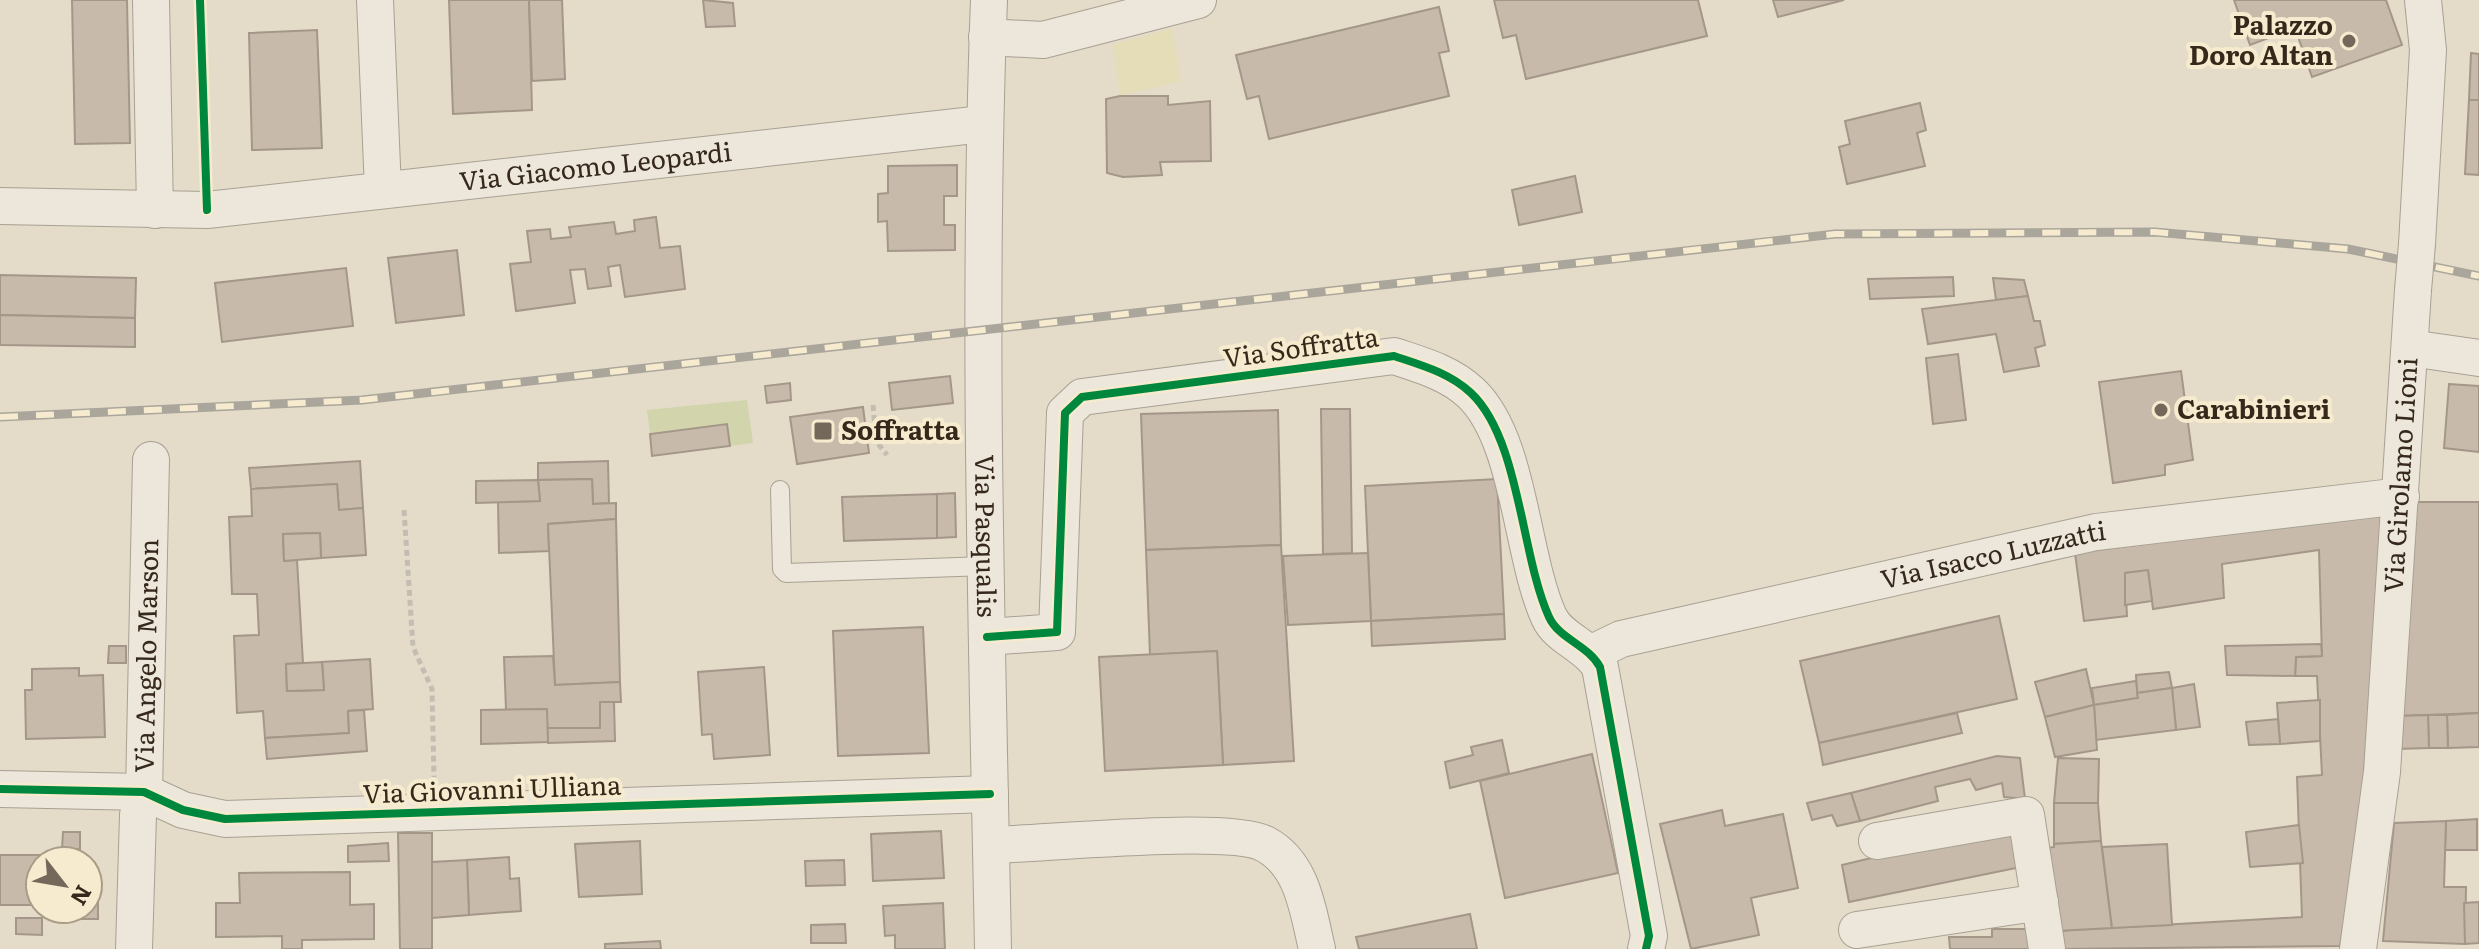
<svg xmlns="http://www.w3.org/2000/svg" width="2479" height="949" font-family="Literata,serif">
  <style>
    .farmland { fill: #e4ddb8 }
    .green { fill: #d2d4ab }
    .building { fill: #c7baaa; stroke: #a49789; stroke-width: 2 }
    .lines { fill: none; stroke-linecap: round; stroke-linejoin: round }
    .lane-casing { stroke: #a8a193; stroke-width: 20 }
    .street-casing { stroke: #a8a193; stroke-width: 38 }
    .path { stroke: #c4bdb2; stroke-width: 5; stroke-dasharray: 6 4; stroke-linecap: butt }
    .lane { stroke: #ece6db; stroke-width: 18 }
    .street { stroke: #ece6db; stroke-width: 36 }
    .rail-casing { stroke: #aba69c; stroke-width: 9 }
    .rail { stroke: #f6ebce; stroke-width: 6; stroke-dasharray: 18; stroke-linecap: butt }
    .street-bridge-casing { stroke: #a8a193; stroke-width: 38; stroke-linecap: butt }
    .street-bridge { stroke: #ece6db; stroke-width: 36 }
    .cycleway-casing { stroke: #f6ebce; stroke-width: 13 }
    .cycleway { stroke: #00873e; stroke-width: 8 }
    .poi-dot { fill: #736859; stroke: #f6ebce; stroke-width: 3 }
    .labels { text-anchor: middle; stroke-width: 8; stroke-linejoin: round; paint-order: stroke }
    .poi-label { font-size: 26px; font-weight: bold; fill: #36291c; stroke: #f6ebce; text-anchor: start }
    .street-label { font-size: 26px; fill: #36291c; stroke: #f6ebce }
  </style>
  <rect width="100%" height="100%" fill="#e4dcc9"/>
  <polygon class="farmland" points="1172,28 1181,81 1120,96 1113,45"/>
  <polygon class="green" points="747,400 753,443 730,446 727,424 650,434 647,410"/>
  <g class="building">
    <polygon points="72,0 127,0 130,143 75,144"/>
    <polygon points="449,0 529,0 532,110 453,114"/>
    <polygon points="529,0 562,0 565,79 532,81"/>
    <polygon points="703,0 733,3 735,26 706,27"/>
    <polygon points="1494,0 1698,0 1707,36 1526,79 1516,35 1503,38"/>
    <polygon points="1773,0 1844,0 1778,17"/>
    <polygon points="2234,0 2386,0 2402,45 2312,77 2295,28 2250,45"/>
    <polygon points="1439,7 1449,51 1439,53 1449,96 1269,139 1259,96 1247,99 1236,55"/>
    <polygon points="317,30 322,148 252,150 249,33"/>
    <polygon points="2471,53 2479,54 2479,100 2469,100"/>
    <polygon points="1120,96 1168,96 1168,105 1210,101 1211,161 1160,162 1162,175 1123,177 1107,173 1106,99"/>
    <polygon points="2469,100 2479,100 2479,175 2465,174"/>
    <polygon points="1920,103 1926,130 1917,133 1925,166 1847,184 1839,147 1850,144 1845,121"/>
    <polygon points="957,165 957,196 944,196 944,225 955,225 955,250 888,251 887,221 878,222 878,194 888,193 888,166"/>
    <polygon points="1575,176 1582,212 1519,225 1512,190"/>
    <polygon points="656,217 660,248 680,246 685,289 625,297 620,265 608,267 611,286 588,289 585,269 570,270 575,303 516,311 510,264 531,262 527,231 550,229 551,239 571,237 569,227 614,222 616,234 635,231 634,220"/>
    <polygon points="457,250 464,315 396,323 388,258"/>
    <polygon points="346,268 353,326 222,342 215,283"/>
    <polygon points="0,275 136,278 135,318 0,315"/>
    <polygon points="1953,277 1954,296 1870,299 1868,279"/>
    <polygon points="1993,278 2024,280 2028,296 1996,300"/>
    <polygon points="2028,296 2034,321 2040,321 2045,345 2035,348 2039,366 2004,372 1996,334 1928,344 1922,309"/>
    <polygon points="0,315 135,318 135,347 0,345"/>
    <polygon points="1958,354 1966,420 1933,424 1926,358"/>
    <polygon points="2181,371 2193,460 2165,465 2165,475 2113,483 2099,382"/>
    <polygon points="950,376 953,403 892,410 889,383"/>
    <polygon points="790,383 791,400 767,403 765,386"/>
    <polygon points="2449,384 2479,386 2479,452 2444,448"/>
    <polygon points="863,407 869,453 797,464 790,417"/>
    <polygon points="1321,409 1350,409 1352,553 1323,554"/>
    <polygon points="1278,410 1281,545 1146,550 1141,414"/>
    <polygon points="727,424 730,446 652,456 650,434"/>
    <polygon points="360,461 363,508 339,510 337,484 251,489 249,468"/>
    <polygon points="608,461 609,503 593,504 592,479 538,480 538,463"/>
    <polygon points="592,479 593,504 616,503 616,519 548,524 549,551 499,553 498,502 540,501 538,480"/>
    <polygon points="1497,479 1504,614 1371,621 1365,486"/>
    <polygon points="538,480 540,501 476,503 476,481"/>
    <polygon points="337,484 339,510 363,508 366,555 321,558 320,533 283,534 284,561 297,560 303,663 286,664 287,691 324,690 322,662 370,659 373,709 348,711 349,733 265,738 263,711 237,713 234,636 259,635 257,594 232,594 229,517 252,516 251,489"/>
    <polygon points="955,493 956,537 937,538 937,494"/>
    <polygon points="937,494 937,538 844,541 842,497"/>
    <polygon points="2413,502 2479,502 2479,713 2398,716"/>
    <polygon points="2383,513 2360,828 2340,946 2059,949 2055,931 2302,917 2297,777 2322,775 2317,676 2295,676 2296,657 2322,656 2319,550 2222,564 2224,598 2153,609 2148,570 2125,573 2127,616 2084,621 2075,553"/>
    <polygon points="616,519 620,682 555,685 548,524"/>
    <polygon points="320,533 321,558 284,561 283,534"/>
    <polygon points="1281,545 1294,761 1223,765 1217,651 1150,655 1146,550"/>
    <polygon points="1368,553 1371,621 1288,625 1283,556"/>
    <polygon points="2148,570 2152,601 2125,605 2125,573"/>
    <polygon points="1504,614 1505,639 1372,646 1371,621"/>
    <polygon points="1999,616 2017,699 1819,743 1800,661"/>
    <polygon points="923,627 929,753 838,756 833,631"/>
    <polygon points="2321,644 2322,656 2296,657 2295,676 2227,675 2225,646"/>
    <polygon points="109,646 126,646 126,663 108,663"/>
    <polygon points="1217,651 1223,765 1105,771 1099,657"/>
    <polygon points="553,656 555,685 620,682 621,702 600,702 600,728 547,728 547,709 506,710 504,657"/>
    <polygon points="322,662 324,690 287,691 286,664"/>
    <polygon points="764,667 770,755 714,759 712,734 702,735 698,672"/>
    <polygon points="79,668 79,676 103,675 105,737 26,739 25,690 32,690 32,669"/>
    <polygon points="2086,669 2094,705 2045,717 2035,682"/>
    <polygon points="2169,672 2172,688 2137,693 2136,675"/>
    <polygon points="2136,681 2138,698 2094,705 2092,688"/>
    <polygon points="2194,684 2200,727 2176,730 2172,688"/>
    <polygon points="2172,688 2176,730 2096,740 2094,705 2138,698 2137,693"/>
    <polygon points="2320,700 2320,741 2280,744 2277,703"/>
    <polygon points="600,702 614,702 615,741 548,743 547,728 600,728"/>
    <polygon points="2094,705 2097,750 2055,757 2045,717"/>
    <polygon points="547,709 548,742 481,744 481,710"/>
    <polygon points="364,710 367,751 267,759 265,738 349,733 348,711"/>
    <polygon points="1957,713 1962,733 1823,765 1819,743"/>
    <polygon points="2479,713 2479,747 2448,748 2447,715"/>
    <polygon points="2428,715 2447,715 2448,748 2429,748"/>
    <polygon points="2428,715 2429,748 2396,749 2398,716"/>
    <polygon points="2278,719 2280,744 2249,745 2246,722"/>
    <polygon points="1502,740 1509,773 1450,788 1445,762 1473,755 1471,747"/>
    <polygon points="1592,754 1618,873 1505,898 1480,781"/>
    <polygon points="1997,756 2020,758 2025,799 2004,797 2002,783 1976,790 1970,779 1935,787 1938,801 1860,821 1851,793"/>
    <polygon points="2058,758 2099,759 2098,803 2054,803"/>
    <polygon points="1851,793 1860,821 1837,826 1832,815 1812,820 1807,803"/>
    <polygon points="2054,803 2098,803 2101,841 2054,844"/>
    <polygon points="1722,810 1725,826 1783,814 1798,888 1751,898 1759,935 1691,949 1660,824"/>
    <polygon points="2477,819 2477,850 2445,850 2446,821"/>
    <polygon points="2446,821 2444,887 2466,887 2465,944 2383,941 2394,823"/>
    <polygon points="2299,825 2303,863 2250,867 2246,832"/>
    <polygon points="2013,830 2021,867 1849,902 1842,865 1938,842"/>
    <polygon points="941,831 944,878 873,881 871,834"/>
    <polygon points="63,832 80,832 80,849 62,849"/>
    <polygon points="398,833 432,833 432,949 400,949"/>
    <polygon points="640,841 642,894 579,897 575,844"/>
    <polygon points="2101,841 2112,928 2055,931 2041,849 2054,847 2054,844"/>
    <polygon points="388,843 389,861 348,862 348,846"/>
    <polygon points="2167,844 2172,925 2112,928 2102,847"/>
    <polygon points="0,855 56,855 56,861 40,861 40,905 0,905"/>
    <polygon points="509,857 510,879 519,878 521,911 469,915 467,860"/>
    <polygon points="467,860 469,915 432,918 432,862"/>
    <polygon points="844,860 845,885 806,886 805,861"/>
    <polygon points="88,868 98,868 98,919 58,919 58,909 88,909"/>
    <polygon points="350,872 350,905 374,904 374,939 302,940 302,949 282,949 282,936 216,937 216,903 240,903 239,873"/>
    <polygon points="2479,902 2479,943 2465,944 2464,903"/>
    <polygon points="943,903 945,949 895,949 895,935 885,936 883,906"/>
    <polygon points="1470,914 1477,949 1359,949 1356,937"/>
    <polygon points="16,918 42,918 42,935 16,934"/>
    <polygon points="845,924 846,943 811,943 811,925"/>
    <polygon points="1992,929 2033,929 2038,949 1950,949 1949,937 1992,937"/>
    <polygon points="660,941 661,949 605,949 605,944"/>
  </g>
  <g class="lines">
    <defs>
      <polyline id="lane" points="780,490 782,569 786,573 986,566"/>
      <g id="street">
        <polyline points="151,0 155,210"/>
        <polyline points="375,0 383,190"/>
        <path id="s1" d="M989,0C977,316 987,632 993,949"/>
        <polyline points="987,37 1043,40 1198,0"/>
        <path id="s2" d="M0,206L207,210L983,124"/>
        <polyline points="2417,244 2428,50 2423,0"/>
        <polyline points="2410,348 2479,358"/>
        <path d="M987,637L1057,632L1065,413L1082,397L1394,356C1421,365 1450,373 1471,393C1520,439 1521,556 1549,617C1559,639 1588,645 1600,667L1649,936L1646,949"/>
        <path id="s3" d="M1592,653L1621,639L2096,532L2401,496"/>
        <polyline points="0,789 144,792 183,810 225,819 990,794"/>
        <polyline points="1877,841 2026,815 2047,949"/>
        <path d="M991,845C1043,844 1229,825 1265,844C1303,864 1308,911 1317,949"/>
        <polyline points="1857,930 2040,902"/>
        <path id="s4" d="M134,949L138,815L144,792L151,460"/>
        <path id="s5" d="M2358,949L2382,772L2413,290"/>
      </g>
    </defs>
    <use href="#lane" class="lane-casing"/>
    <use href="#street" class="street-casing"/>
    <g class="path">
      <polyline points="873,405 876,441 887,455"/>
      <polyline points="404,510 413,647 432,689 434,777"/>
    </g>
    <use href="#lane" class="lane"/>
    <use href="#street" class="street"/>
    <defs>
      <polyline id="rail" points="0,417 362,400 1835,234 2155,232 2348,249 2479,276"/>
    </defs>
    <use href="#rail" class="rail-casing"/>
    <use href="#rail" class="rail"/>
    <defs>
      <polyline id="street-bridge" points="2413,290 2417,244"/>
    </defs>
    <use href="#street-bridge" class="street-bridge-casing"/>
    <use href="#street-bridge" class="street-bridge"/>
    <defs>
      <g id="cycleway">
        <polyline points="200,0 207,210"/>
        <path d="M987,637L1057,632L1065,413L1082,397L1394,356C1421,365 1450,373 1471,393C1520,439 1521,556 1549,617C1559,639 1588,645 1600,667L1649,936L1646,949"/>
        <polyline points="0,789 144,792 183,810 225,819 990,794"/>
      </g>
    </defs>
    <use href="#cycleway" class="cycleway-casing"/>
    <use href="#cycleway" class="cycleway"/>
  </g>
  <g class="poi-dot">
    <circle cx="2349" cy="41" r="8"/>
    <circle cx="2161" cy="410" r="8"/>
    <rect x="813" y="421" width="20" height="20" rx="4"/>
  </g>
  <g class="labels">
    <g class="poi-label">
      <text x="2333" y="35" text-anchor="end">Palazzo<tspan x="2333" dy="30">Doro Altan</tspan></text>
      <text x="2177" y="419">Carabinieri</text>
      <text x="841" y="440">Soffratta</text>
    </g>
    <g class="street-label">
      <text dy="9" stroke="none"><textPath href="#s2" startOffset="598">Via Giacomo Leopardi</textPath></text>
      <text transform="translate(1301 348) rotate(-8)" y="9">Via Soffratta</text>
      <text dy="9" stroke="none"><textPath href="#s5" startOffset="476">Via Girolamo Lioni</textPath></text>
      <text dy="9" stroke="none"><textPath href="#s1" startOffset="536">Via Pasqualis</textPath></text>
      <text dy="9" stroke="none"><textPath href="#s3" startOffset="414">Via Isacco Luzzatti</textPath></text>
      <text dy="9" stroke="none"><textPath href="#s4" startOffset="294">Via Angelo Marson</textPath></text>
      <text transform="translate(492 790) rotate(-2)" y="9">Via Giovanni Ulliana</text>
    </g>
  </g>
  <g transform="translate(64 885) rotate(121)"><circle r="38" fill="#f6ebce" stroke="#a99d87" stroke-width="2"/>
  <path d="M0-6L14 30L0 20L-14 30Z" fill="#736859"/>
  <text y="-12" font-size="22" font-weight="bold" text-anchor="middle" fill="#36291c">N</text>
  </g>
</svg>
